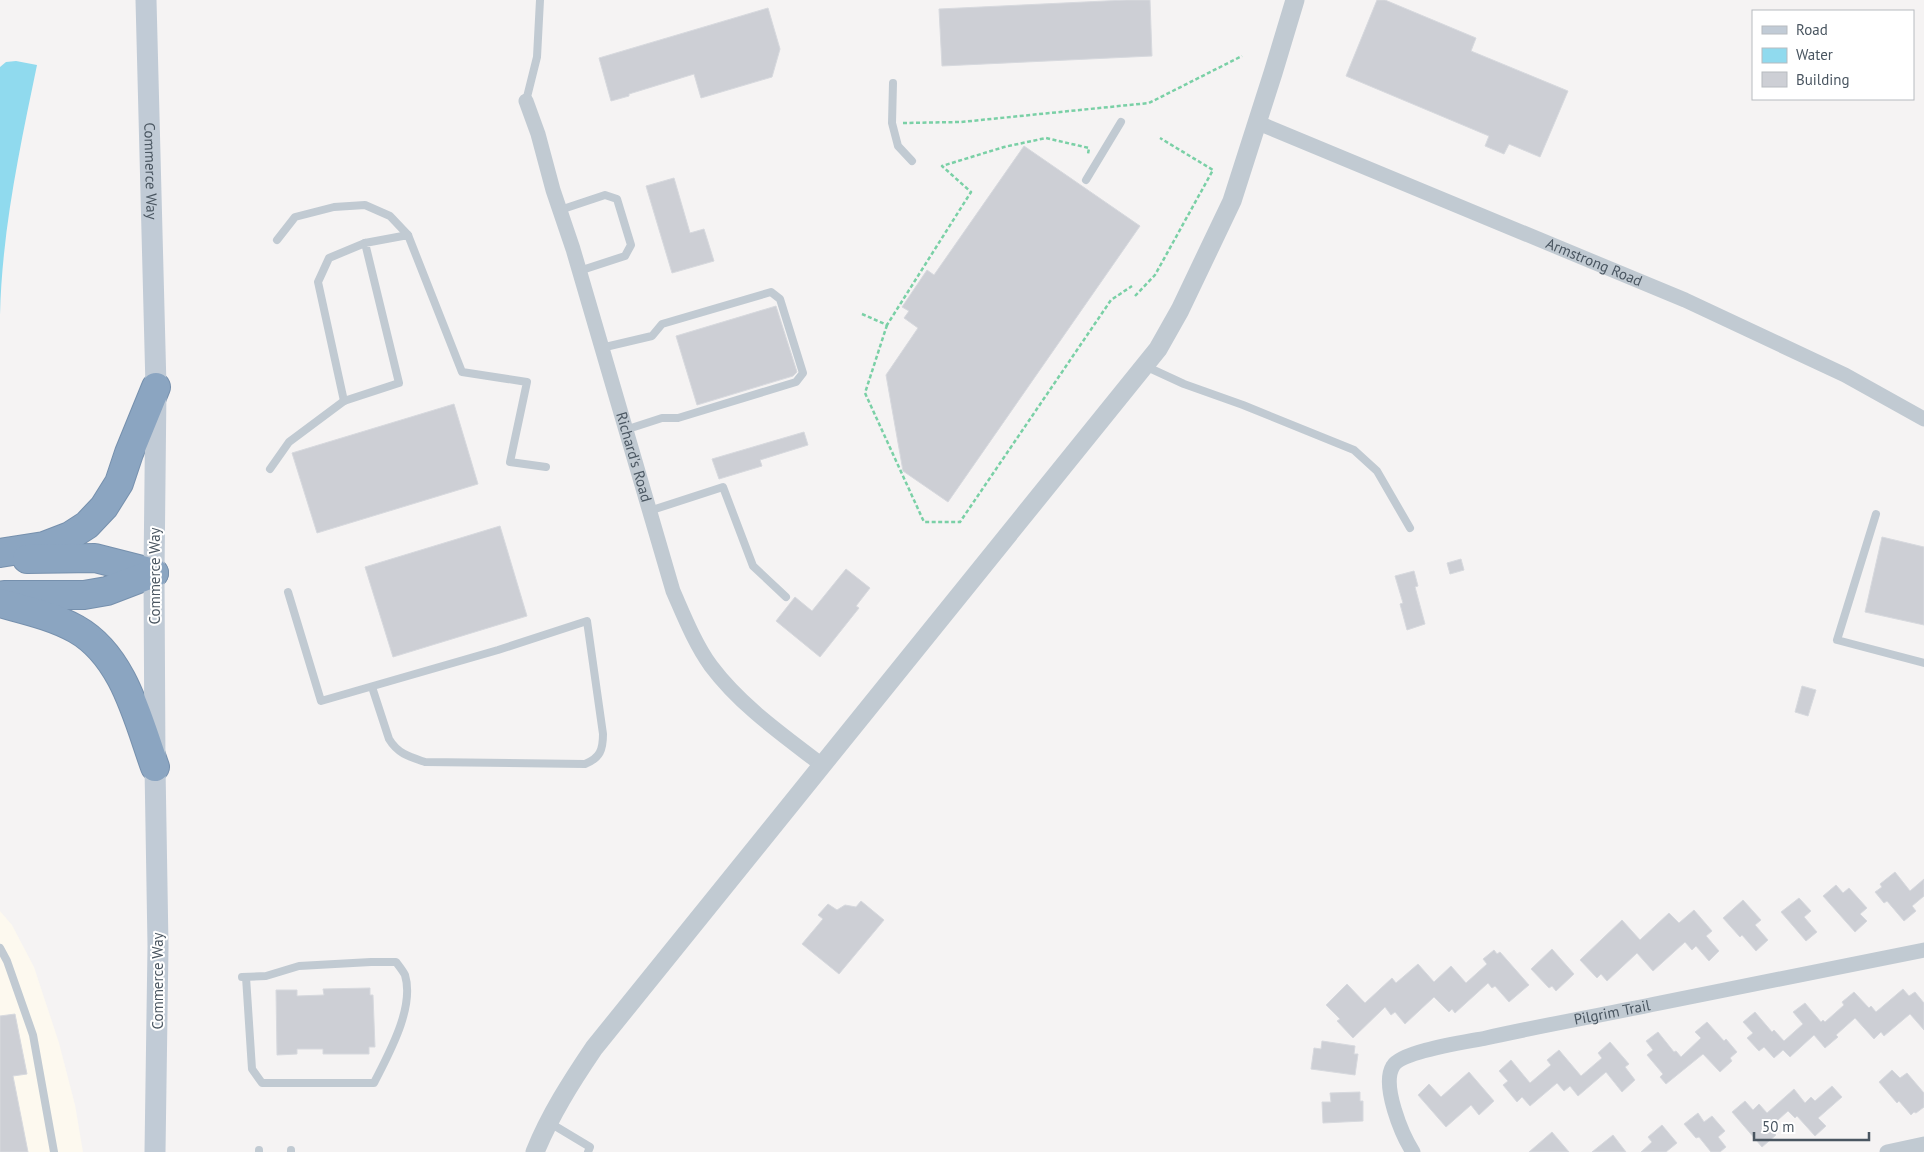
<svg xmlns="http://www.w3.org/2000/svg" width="1924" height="1152" font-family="'PT Sans',sans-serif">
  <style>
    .commercial { fill: #fdf9ef }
    .water { fill: #90daee }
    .building { fill: #cdcfd5; stroke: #d7d9de }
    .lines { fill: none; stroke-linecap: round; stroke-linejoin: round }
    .motorway-casing { stroke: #7690ad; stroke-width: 30 }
    .path { stroke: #7ad0a6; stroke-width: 2.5; stroke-dasharray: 4 2.5; stroke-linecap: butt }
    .service { stroke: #c1cad2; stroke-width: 8 }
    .minor { stroke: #c1cad2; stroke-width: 15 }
    .tertiary { stroke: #c1cad2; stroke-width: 19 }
    .secondary { stroke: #c1cbd6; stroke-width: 21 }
    .motorway { stroke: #8ba5c1; stroke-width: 28 }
    .labels { text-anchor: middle; stroke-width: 4; stroke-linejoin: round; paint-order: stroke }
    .street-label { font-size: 15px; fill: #4a5661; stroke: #fff }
  </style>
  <rect width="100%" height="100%" fill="#f5f3f3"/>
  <polygon class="commercial" points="0,911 12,925 34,967 59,1043 75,1105 83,1152 0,1152"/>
  <path class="water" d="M16,61L37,65C20,147 2,230 0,315V67L6,62Z"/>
  <g class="building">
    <polygon points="1126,0 1150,0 1152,56 942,66 939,9"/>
    <polygon points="1377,0 1385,0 1476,38 1471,51 1568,91 1540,157 1509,144 1504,154 1485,146 1489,136 1346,76"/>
    <polygon points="768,8 780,49 772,77 701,98 694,74 629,94 629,96 611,101 599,58"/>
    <polygon points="1024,146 1140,226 948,502 903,471 886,375 918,328 904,318 909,311 902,307 927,270 934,275"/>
    <polygon points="674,178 690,233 704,229 714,261 672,273 646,186"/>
    <polygon points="776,306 797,372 793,376 697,405 676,336"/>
    <polygon points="454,404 478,484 317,533 292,453"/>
    <polygon points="804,432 808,445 760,460 762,466 719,479 712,459"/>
    <polygon points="500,526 527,616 393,657 365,567"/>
    <polygon points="1882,537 1924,547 1924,625 1865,612"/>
    <polygon points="1461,559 1464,570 1450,574 1447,563"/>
    <polygon points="846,569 870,588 856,606 859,608 820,657 776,621 795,597 812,611"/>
    <polygon points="1414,571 1418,586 1415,587 1425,624 1407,630 1400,604 1403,603 1395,576"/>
    <polygon points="1802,686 1816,690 1808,716 1795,712"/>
    <polygon points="1895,872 1910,891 1924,879 1924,896 1912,906 1916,911 1904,921 1887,901 1884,903 1875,892 1882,887 1880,884"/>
    <polygon points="1836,885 1843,893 1849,888 1867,908 1860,914 1867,921 1855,932 1823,896"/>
    <polygon points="1799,898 1811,911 1804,917 1817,932 1806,941 1781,912"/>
    <polygon points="1743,900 1761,920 1755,925 1768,940 1756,951 1742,935 1740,937 1723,918"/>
    <polygon points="861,901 884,920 839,974 802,944 823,919 818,915 828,904 837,910 845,905 856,907"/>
    <polygon points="1694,910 1712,931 1706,936 1719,951 1709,961 1696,946 1692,950 1685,942 1653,971 1637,953 1607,981 1601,974 1597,978 1580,960 1622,920 1640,940 1669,913 1679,923"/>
    <polygon points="1552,949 1574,974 1556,991 1552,986 1549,988 1531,969"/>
    <polygon points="1494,950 1497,954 1500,952 1529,985 1509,1002 1495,986 1492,988 1488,983 1455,1013 1452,1009 1449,1012 1434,997 1405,1024 1395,1012 1391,1015 1385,1007 1353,1038 1337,1021 1340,1019 1326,1005 1347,984 1365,1003 1392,978 1396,983 1418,964 1434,982 1451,966 1466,983 1487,964 1483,959"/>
    <polygon points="370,988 370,995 373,995 375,1047 369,1047 369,1054 323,1054 323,1049 297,1049 297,1054 277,1055 276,990 297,990 297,996 324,995 323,989"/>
    <polygon points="1903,989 1909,996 1915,992 1924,1003 1924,1030 1910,1014 1884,1036 1881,1032 1874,1039 1855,1018 1836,1035 1838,1037 1825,1048 1814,1035 1790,1057 1783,1050 1774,1058 1764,1047 1759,1051 1747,1038 1753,1033 1743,1022 1755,1012 1772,1032 1774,1030 1784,1041 1803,1024 1793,1012 1805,1003 1821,1022 1823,1020 1825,1022 1844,1005 1842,1002 1854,992 1869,1008 1871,1006 1876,1012"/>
    <polygon points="15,1014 27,1074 13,1076 28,1152 0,1152 0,1016"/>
    <polygon points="1707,1022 1724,1041 1726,1039 1737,1052 1730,1058 1732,1061 1720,1072 1703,1054 1666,1084 1660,1077 1663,1074 1647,1055 1653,1050 1646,1041 1658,1032 1674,1052 1676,1051 1681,1057 1701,1038 1695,1032"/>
    <polygon points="1322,1041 1355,1046 1354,1054 1358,1054 1355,1075 1311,1069 1314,1048 1321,1049"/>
    <polygon points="1610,1042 1629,1064 1625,1067 1635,1080 1622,1092 1606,1072 1578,1096 1570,1086 1564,1091 1557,1083 1530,1106 1522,1097 1517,1102 1503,1085 1508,1081 1499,1071 1511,1060 1530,1083 1551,1065 1547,1060 1559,1050 1581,1076 1602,1058 1598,1053"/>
    <polygon points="1892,1070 1900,1078 1907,1073 1924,1093 1924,1107 1916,1113 1914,1112 1911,1115 1899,1101 1897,1103 1879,1082"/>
    <polygon points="1469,1072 1494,1101 1479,1115 1471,1105 1446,1127 1418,1095 1429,1084 1441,1097"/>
    <polygon points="1832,1086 1842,1097 1818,1118 1826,1126 1815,1136 1797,1116 1795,1118 1788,1111 1769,1128 1776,1135 1762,1147 1732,1112 1745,1101 1753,1110 1759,1104 1767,1113 1794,1089 1805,1103 1811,1097 1815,1101"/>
    <polygon points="1360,1092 1360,1101 1363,1101 1363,1121 1323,1123 1322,1102 1331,1102 1330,1093"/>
    <polygon points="1698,1113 1704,1122 1712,1116 1725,1131 1718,1137 1726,1147 1720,1152 1711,1152 1699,1137 1696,1138 1684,1124"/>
    <polygon points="1662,1125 1677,1143 1666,1152 1641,1152 1652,1142 1648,1137"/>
    <polygon points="1552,1132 1569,1152 1529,1152"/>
    <polygon points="1613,1135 1626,1152 1592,1152"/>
  </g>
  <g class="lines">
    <defs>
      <g id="motorway">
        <polyline points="0,553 44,546 70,536 87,525 104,507 119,483 129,453 156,387"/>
        <polyline points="27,559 95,558 154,573"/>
        <polyline points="4,595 84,595 107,591 154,573"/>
        <path d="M0,603C25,610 53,616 76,629C124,656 138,720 155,767"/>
      </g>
    </defs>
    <use href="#motorway" class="motorway-casing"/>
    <g class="path">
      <polyline points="903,123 961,122 1149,103 1242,56"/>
      <polyline points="1135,296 1155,275 1213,170 1160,138"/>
      <polyline points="862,314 887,325 971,192 942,166 1004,147 1046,138 1089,148 1088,154"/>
      <polyline points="887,325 865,393 924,522 960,522 1111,300 1132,286"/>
    </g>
    <g class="service">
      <polyline points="893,83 892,123 898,146 912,161"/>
      <polyline points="526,101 537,57 540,0"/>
      <polyline points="1086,180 1121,122"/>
      <polyline points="560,210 605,195 617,199 631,245 625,256 579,271"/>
      <polyline points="277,240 295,217 334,207 365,205 390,216 408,235"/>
      <polyline points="601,348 652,336 662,324 771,292 780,299 803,373 796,382 678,418 662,418 625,430"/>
      <polyline points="1145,366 1184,384 1243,405 1354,450 1377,471 1410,528"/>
      <polyline points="344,401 318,282 329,258 365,243"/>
      <polyline points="270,469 289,442 344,401 399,383 365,243 408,235 462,372 527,382 510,462 546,467"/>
      <polyline points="649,511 723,487 753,566 786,597"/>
      <polyline points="1876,514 1837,640 1924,663"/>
      <path d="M288,592L321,701L498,650L587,621L603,734C603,750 600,758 585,764L425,762C410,757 398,754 389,739L372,687"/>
      <polyline points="0,948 7,961 33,1035 54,1152"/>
      <path d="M242,977L266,976L299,966L371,962H396C399,966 403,971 405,975C415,1008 388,1055 374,1083H262L252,1069L246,977"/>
      <polyline points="550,1123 590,1147 588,1152"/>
      <polyline points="259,1150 259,1152"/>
      <polyline points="291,1150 291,1152"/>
    </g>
    <g class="minor">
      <path id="s1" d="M526,101L538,134L553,190L573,249L673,591C684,616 695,644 711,666C741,706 783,735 822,765"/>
      <path id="s2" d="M1256,122L1685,300L1845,375L1924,419"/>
      <path id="s3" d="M1413,1152C1402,1135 1381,1085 1393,1066C1402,1051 1467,1042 1486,1038C1544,1025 1602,1015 1660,1003C1748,985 1836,967 1924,950"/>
      <polyline points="1887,1152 1924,1144"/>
    </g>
    <path class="tertiary" d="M535,1152C550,1115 571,1082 594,1048L1158,349L1180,310L1232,201L1273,73L1295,0"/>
    <path class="secondary" id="s4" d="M146,0L156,387L154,573L155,767L158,946L155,1152"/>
    <use href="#motorway" class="motorway"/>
  </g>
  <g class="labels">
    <g class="street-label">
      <text dy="5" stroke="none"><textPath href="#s4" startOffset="171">Commerce Way</textPath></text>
      <text dy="5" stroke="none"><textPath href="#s2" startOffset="366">Armstrong Road</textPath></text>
      <text dy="5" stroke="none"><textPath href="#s1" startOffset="372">Richard's Road</textPath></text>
      <text transform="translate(155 576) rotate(-90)" y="5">Commerce Way</text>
      <text transform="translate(158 981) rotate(-90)" y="5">Commerce Way</text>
      <text dy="5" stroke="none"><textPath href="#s3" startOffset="318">Pilgrim Trail</textPath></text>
    </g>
  </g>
  <rect x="1752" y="10" width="162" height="90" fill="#ffffff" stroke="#b7bbc0"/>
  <rect x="1762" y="26" width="25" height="8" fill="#c1cbd6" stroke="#b7bbc0"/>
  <text x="1796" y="35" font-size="15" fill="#4a5661">Road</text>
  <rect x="1762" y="48" width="25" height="15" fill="#90daee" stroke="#b7bbc0"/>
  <text x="1796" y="60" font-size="15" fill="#4a5661">Water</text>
  <rect x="1762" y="72" width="25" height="15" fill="#cdcfd5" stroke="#b7bbc0"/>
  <text x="1796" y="85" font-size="15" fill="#4a5661">Building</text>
  <path d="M1754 1132v8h115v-8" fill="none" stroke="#4a5661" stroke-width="2.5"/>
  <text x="1762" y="1132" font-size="15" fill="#4a5661" stroke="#ffffff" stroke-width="4" paint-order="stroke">50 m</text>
</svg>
